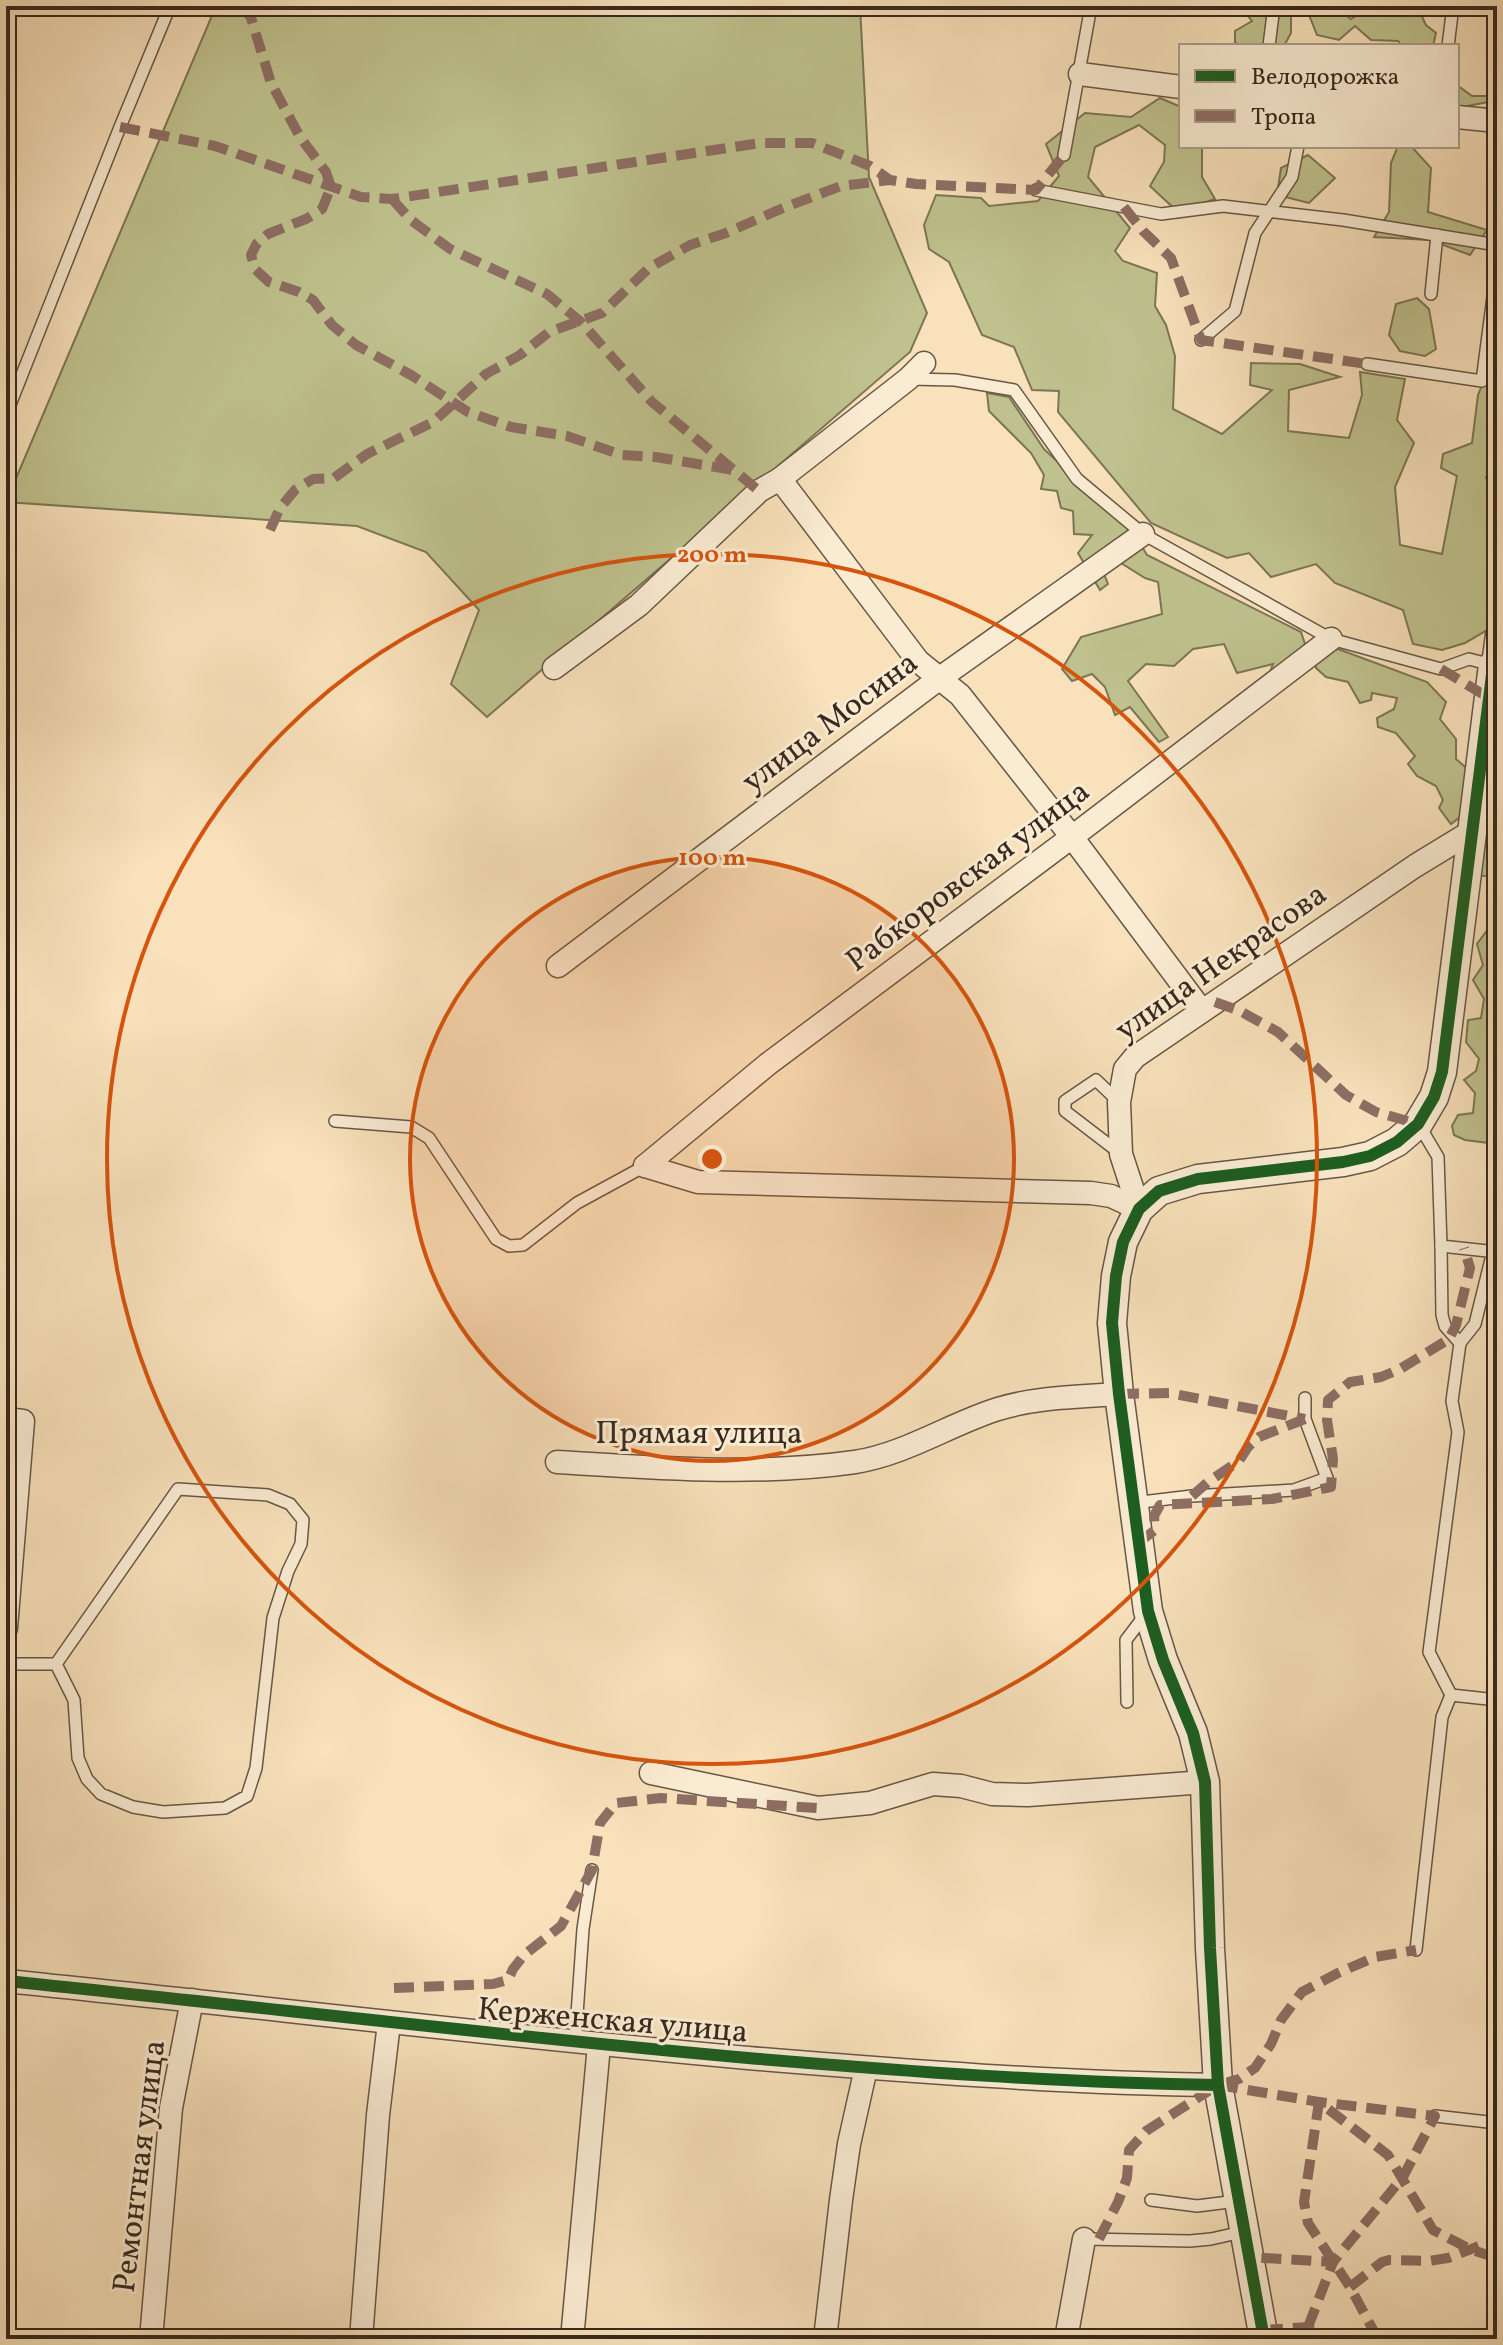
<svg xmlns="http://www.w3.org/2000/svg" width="1503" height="2345" font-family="Vollkorn,serif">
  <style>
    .green { fill: #bfc28e; stroke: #7c7656; stroke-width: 2 }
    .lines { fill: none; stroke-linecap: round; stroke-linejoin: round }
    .service-casing { stroke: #685745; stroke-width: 14 }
    .minor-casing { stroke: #685745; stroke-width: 25 }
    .tertiary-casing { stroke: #685745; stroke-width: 31 }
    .service { stroke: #faecd3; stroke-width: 11 }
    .minor { stroke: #faecd3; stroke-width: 22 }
    .tertiary { stroke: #faecd3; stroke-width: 28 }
    .quiet { stroke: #8d6e63; stroke-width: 10; stroke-dasharray: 20 10; stroke-linecap: butt }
    .cycleway-casing { stroke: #faecd3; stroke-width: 17 }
    .cycleway { stroke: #1b5e20; stroke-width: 12 }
    .ring { fill: none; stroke: #d6540e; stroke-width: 4 }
    .labels { text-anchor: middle; stroke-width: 6; stroke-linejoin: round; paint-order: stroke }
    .street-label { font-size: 32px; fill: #38291e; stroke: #faecd3 }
    .centre { fill: #d6540e; stroke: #faecd3; stroke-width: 4 }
    .ring-label { font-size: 24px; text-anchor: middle; font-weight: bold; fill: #d6540e; stroke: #faecd3; stroke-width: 6; stroke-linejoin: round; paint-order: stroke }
  </style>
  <rect width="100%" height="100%" fill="#f8e1bb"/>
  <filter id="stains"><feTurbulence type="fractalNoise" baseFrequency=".0025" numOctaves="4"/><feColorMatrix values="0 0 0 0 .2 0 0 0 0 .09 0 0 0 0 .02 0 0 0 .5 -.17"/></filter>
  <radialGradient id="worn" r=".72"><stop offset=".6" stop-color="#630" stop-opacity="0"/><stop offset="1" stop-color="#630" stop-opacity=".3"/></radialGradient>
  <g class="green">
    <polygon points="216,6 860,6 869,177 927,313 910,352 487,717 451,684 479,610 426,552 357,526 6,502"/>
    <polygon points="1240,6 1270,6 1273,14 1291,14 1291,33 1284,46 1240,46 1235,42 1235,31 1252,21"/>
    <polygon points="1323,6 1333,6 1351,19 1371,6 1417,6 1426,25 1436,33 1433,46 1402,46 1398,41 1371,40 1355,26 1339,40 1317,35 1309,15"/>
    <polygon points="1457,85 1472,96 1497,96 1497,110 1488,102 1462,107 1457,106"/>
    <path d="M1160,98L1181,107V146H1202V177L1215,199L1178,212L1150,186L1164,162L1165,145L1139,125L1095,147L1088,177L1130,228L1115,251L1123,261L1157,273L1155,306L1166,325L1175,356L1173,409L1222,434L1272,390L1250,385L1251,363L1300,364L1340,377L1289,390L1288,431L1349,438L1362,395L1360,372L1405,379L1397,420L1414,443L1395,487L1400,545L1442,554L1457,476L1441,468L1443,454L1472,443L1478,395L1497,348V470L1486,477C1495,505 1503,513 1488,541L1497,575V588L1487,630L1465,643L1442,650L1413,644L1403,610L1335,583L1316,564L1271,577L1249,553L1227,558L1151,523L1058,412L1059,391L1032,390L1014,347L982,335L949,262L929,249L924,225L936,195L981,198L989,206L1038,201L1059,176L1046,144L1085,113L1131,117Z"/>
    <polygon points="1398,146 1411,146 1431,168 1428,212 1487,230 1470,255 1430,240 1374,237 1389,212 1391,163"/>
    <polygon points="1308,155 1335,178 1309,203 1277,195 1281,168"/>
    <polygon points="1417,298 1429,309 1436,349 1425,356 1400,351 1389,335 1396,304"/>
    <polygon points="987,393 1009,397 1044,449 1135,535 1147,555 1301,632 1306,647 1269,675 1273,664 1237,673 1224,644 1193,649 1174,666 1146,664 1128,681 1168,737 1159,742 1130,707 1115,715 1105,687 1092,674 1072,681 1062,669 1081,637 1162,614 1158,582 1145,578 1105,553 1099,561 1108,584 1100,590 1078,553 1092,535 1074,534 1073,511 1061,508 1057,491 1041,489 1044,475 1031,453 989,411"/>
    <polygon points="1338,649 1427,682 1446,702 1440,719 1456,739 1456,759 1471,772 1469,810 1451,824 1439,808 1443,800 1436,786 1417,776 1408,764 1415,756 1396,733 1378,727 1377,718 1394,709 1397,698 1372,693 1371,700 1360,703 1348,682 1326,677 1316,668 1316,651"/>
    <polygon points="1497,813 1497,914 1489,904 1493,877 1476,875 1481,842 1492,841 1490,828"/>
    <polygon points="1497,917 1497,1014 1492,1083 1497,1087 1497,1144 1465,1140 1454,1135 1452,1126 1458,1115 1473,1113 1475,1093 1464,1080 1476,1071 1479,1059 1466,1042 1468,1020 1481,1018 1484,999 1473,980 1483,965 1477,944"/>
  </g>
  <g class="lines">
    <defs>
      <g id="service">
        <polyline points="1269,46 1274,6"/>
        <polyline points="1448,46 1453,6"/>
        <polyline points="1064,155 1091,6"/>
        <polyline points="1036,190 1161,214 1223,206 1343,220 1497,245"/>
        <polyline points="1431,294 1437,235"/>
        <polyline points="1201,340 1235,311 1255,233 1292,177 1298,146"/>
        <polyline points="1367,364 1482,381 1493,297 1497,297"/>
        <polyline points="910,379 955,380 1014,390 1077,479 1143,534 1331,639 1441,669 1469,659 1492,665"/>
        <polyline points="6,415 120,127 170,6"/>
        <polyline points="1119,1102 1096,1080 1065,1101 1065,1111 1121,1154"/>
        <polyline points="335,1121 411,1127 429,1138 496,1239 509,1246 523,1245 577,1203 645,1166"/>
        <polyline points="1419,1125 1438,1157 1441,1246 1497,1252"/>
        <polyline points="1441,1246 1442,1315 1445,1326 1460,1343"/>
        <polyline points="1133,1503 1192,1496 1294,1490 1327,1478 1305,1419 1305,1398"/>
        <polyline points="6,1664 56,1664 178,1489 268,1495 290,1504 303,1520 301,1544 288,1571 273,1618 256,1768 247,1796 225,1808 163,1812 133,1807 101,1794 87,1779 78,1758 74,1700 56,1664"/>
        <polyline points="1451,1695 1429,1652 1458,1432 1452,1401 1460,1343 1475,1324 1493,1251"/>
        <polyline points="1127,1702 1126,1640 1145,1615"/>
        <polyline points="1416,1950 1442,1717 1451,1695 1497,1700"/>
        <polyline points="575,2043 583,1929 592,1870"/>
        <polyline points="1435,2116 1497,2123"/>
        <polyline points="1151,2200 1197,2206 1237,2201"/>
        <polyline points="1084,2239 1190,2241 1211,2239 1242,2232"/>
      </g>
      <g id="minor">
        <polyline points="1080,74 1181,87"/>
        <polyline points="1457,117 1497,121"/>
        <polyline points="780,479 918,661 960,695 1072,837 1202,1011"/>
        <polyline points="1493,665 1497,635"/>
        <polyline points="554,668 639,605 759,491 780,479 908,379 924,363"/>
        <polyline points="558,966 940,678 1143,534"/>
        <polyline points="645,1166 768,1064 1072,837 1331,639"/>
        <polyline points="645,1166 698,1182 1091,1193 1111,1196 1139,1209"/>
        <polyline points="1139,1209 1121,1154 1119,1102 1125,1069 1135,1057 1415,866 1474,830"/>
        <polyline points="6,1419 23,1421 6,1628"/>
        <path d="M557,1462C656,1468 756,1476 855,1462C906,1454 950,1424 998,1409C1037,1397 1078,1397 1119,1394"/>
        <polyline points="651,1773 818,1808 870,1803 933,1784 961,1786 992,1794 1028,1795 1205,1782"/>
        <path d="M6,1981C253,2006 500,2036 748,2058C904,2071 1061,2083 1218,2085"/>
        <polyline points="151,2339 171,2108 192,2000"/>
        <polyline points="361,2339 378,2115 389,2023"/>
        <polyline points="572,2339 599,2045"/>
        <polyline points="825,2339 841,2200 849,2144 866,2068"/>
        <polyline points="1066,2339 1084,2239"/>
      </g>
      <polyline id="tertiary" points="1264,2339 1218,2085 1210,1948 1205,1782 1193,1733 1163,1660 1148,1611 1119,1394 1112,1323 1116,1276 1123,1242 1139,1209 1159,1191 1198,1179 1343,1162 1370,1156 1397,1142 1418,1124 1434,1097 1442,1072 1493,665 1497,666"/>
    </defs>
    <use href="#service" class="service-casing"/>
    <use href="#minor" class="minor-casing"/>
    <use href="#tertiary" class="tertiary-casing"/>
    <use href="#service" class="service"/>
    <use href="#minor" class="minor"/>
    <use href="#tertiary" class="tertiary"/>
    <g class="quiet">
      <polyline points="243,6 251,18 271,83 300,137 326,172 331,187 322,209 306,219 268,234 257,243 251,255 255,269 269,282 299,292 313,300 332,325 356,345 411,375 468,412 511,427 567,436 622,455 656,457 733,470"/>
      <polyline points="120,127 215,146 361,197 392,199 760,143 812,143 870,166 890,180 916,184 1036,190 1064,155"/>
      <polyline points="392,199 411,220 450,249 547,294 581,322 652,402 759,491"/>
      <polyline points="1124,207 1143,231 1171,258 1201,340 1367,364"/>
      <polyline points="270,530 280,508 295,490 313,479 334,478 367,454 433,422 486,374 520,355 549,332 602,313 649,268 690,245 726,233 783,208 841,186 890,180"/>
      <polyline points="1441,669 1494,701"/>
      <polyline points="1215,1002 1240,1011 1278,1032 1346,1095 1376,1112 1418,1124"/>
      <polyline points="1119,1394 1169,1393 1305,1419"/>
      <polyline points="1192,1496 1208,1482 1239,1461 1248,1447 1259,1437 1305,1419"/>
      <polyline points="1138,1543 1155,1530 1154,1516 1160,1505 1272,1499 1331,1487 1333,1459 1327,1420 1328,1400 1350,1382 1381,1377 1400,1369 1449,1339 1456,1325 1470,1268 1464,1248"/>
      <polyline points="394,1988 493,1984 508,1980 513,1969 524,1955 561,1926 592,1870 600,1823 616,1803 661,1798 818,1808"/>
      <polyline points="1218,2085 1319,2102 1435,2116 1403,2177 1333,2262 1248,2257"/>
      <polyline points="1099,2239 1118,2202 1127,2178 1129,2150 1146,2131 1218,2085 1239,2079 1255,2068 1271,2044 1281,2020 1302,1992 1338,1973 1375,1957 1416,1950"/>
      <polyline points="1350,2287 1382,2262 1389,2260 1429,2261 1448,2258 1497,2239"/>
      <polyline points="1308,2327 1333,2262"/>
      <polyline points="1263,2330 1308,2327 1323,2339"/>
      <polyline points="1378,2339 1350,2287 1308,2223 1304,2202 1319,2102 1388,2155 1433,2230 1472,2250 1497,2258"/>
    </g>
    <defs>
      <g id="cycleway">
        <path d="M6,1981C253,2006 500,2036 748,2058C904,2071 1061,2083 1218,2085"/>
        <polyline points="1264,2339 1218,2085 1210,1948 1205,1782 1193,1733 1163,1660 1148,1611 1119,1394 1112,1323 1116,1276 1123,1242 1139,1209 1159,1191 1198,1179 1343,1162 1370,1156 1397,1142 1418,1124 1434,1097 1442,1072 1497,635"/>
      </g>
    </defs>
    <use href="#cycleway" class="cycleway-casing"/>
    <use href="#cycleway" class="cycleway"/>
  </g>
  <circle cx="712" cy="1159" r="302" fill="#d6540e" fill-opacity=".12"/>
  <g class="ring">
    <circle cx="712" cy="1159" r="302"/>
    <circle cx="712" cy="1159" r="605"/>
  </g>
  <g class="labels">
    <g class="street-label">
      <text transform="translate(829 721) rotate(-37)" y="11">улица Мосина</text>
      <text transform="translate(967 875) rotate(-37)" y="11">Рабкоровская улица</text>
      <text transform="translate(1220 961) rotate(-35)" y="11">улица Некрасова</text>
      <text x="699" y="1443">Прямая улица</text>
      <text transform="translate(613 2019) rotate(5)" y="11">Керженская улица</text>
      <text transform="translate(138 2166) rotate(-83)" y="11">Ремонтная улица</text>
    </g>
  </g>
  <circle cx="712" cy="1159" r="12" class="centre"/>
  <g class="ring-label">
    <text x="712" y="562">200 m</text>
    <text x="712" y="865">100 m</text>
  </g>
  <rect width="1503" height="2345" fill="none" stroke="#f8e1bb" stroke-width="32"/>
  <rect x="8" y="8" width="1487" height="2329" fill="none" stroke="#38291e" stroke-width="4"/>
  <rect x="16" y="16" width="1471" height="2313" fill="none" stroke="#38291e" stroke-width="2"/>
  <rect x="1179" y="44" width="280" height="104" fill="#faecd3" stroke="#ac9e8b" stroke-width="2"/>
  <rect x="1195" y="70" width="40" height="12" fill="#1b5e20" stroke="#ac9e8b" stroke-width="2"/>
  <text x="1251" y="84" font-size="24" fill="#38291e">Велодорожка</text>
  <rect x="1195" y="110" width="40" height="12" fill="#8d6e63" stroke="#ac9e8b" stroke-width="2"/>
  <text x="1251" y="124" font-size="24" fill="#38291e">Тропа</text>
  <rect width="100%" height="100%" filter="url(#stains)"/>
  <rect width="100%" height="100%" fill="url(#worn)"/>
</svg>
